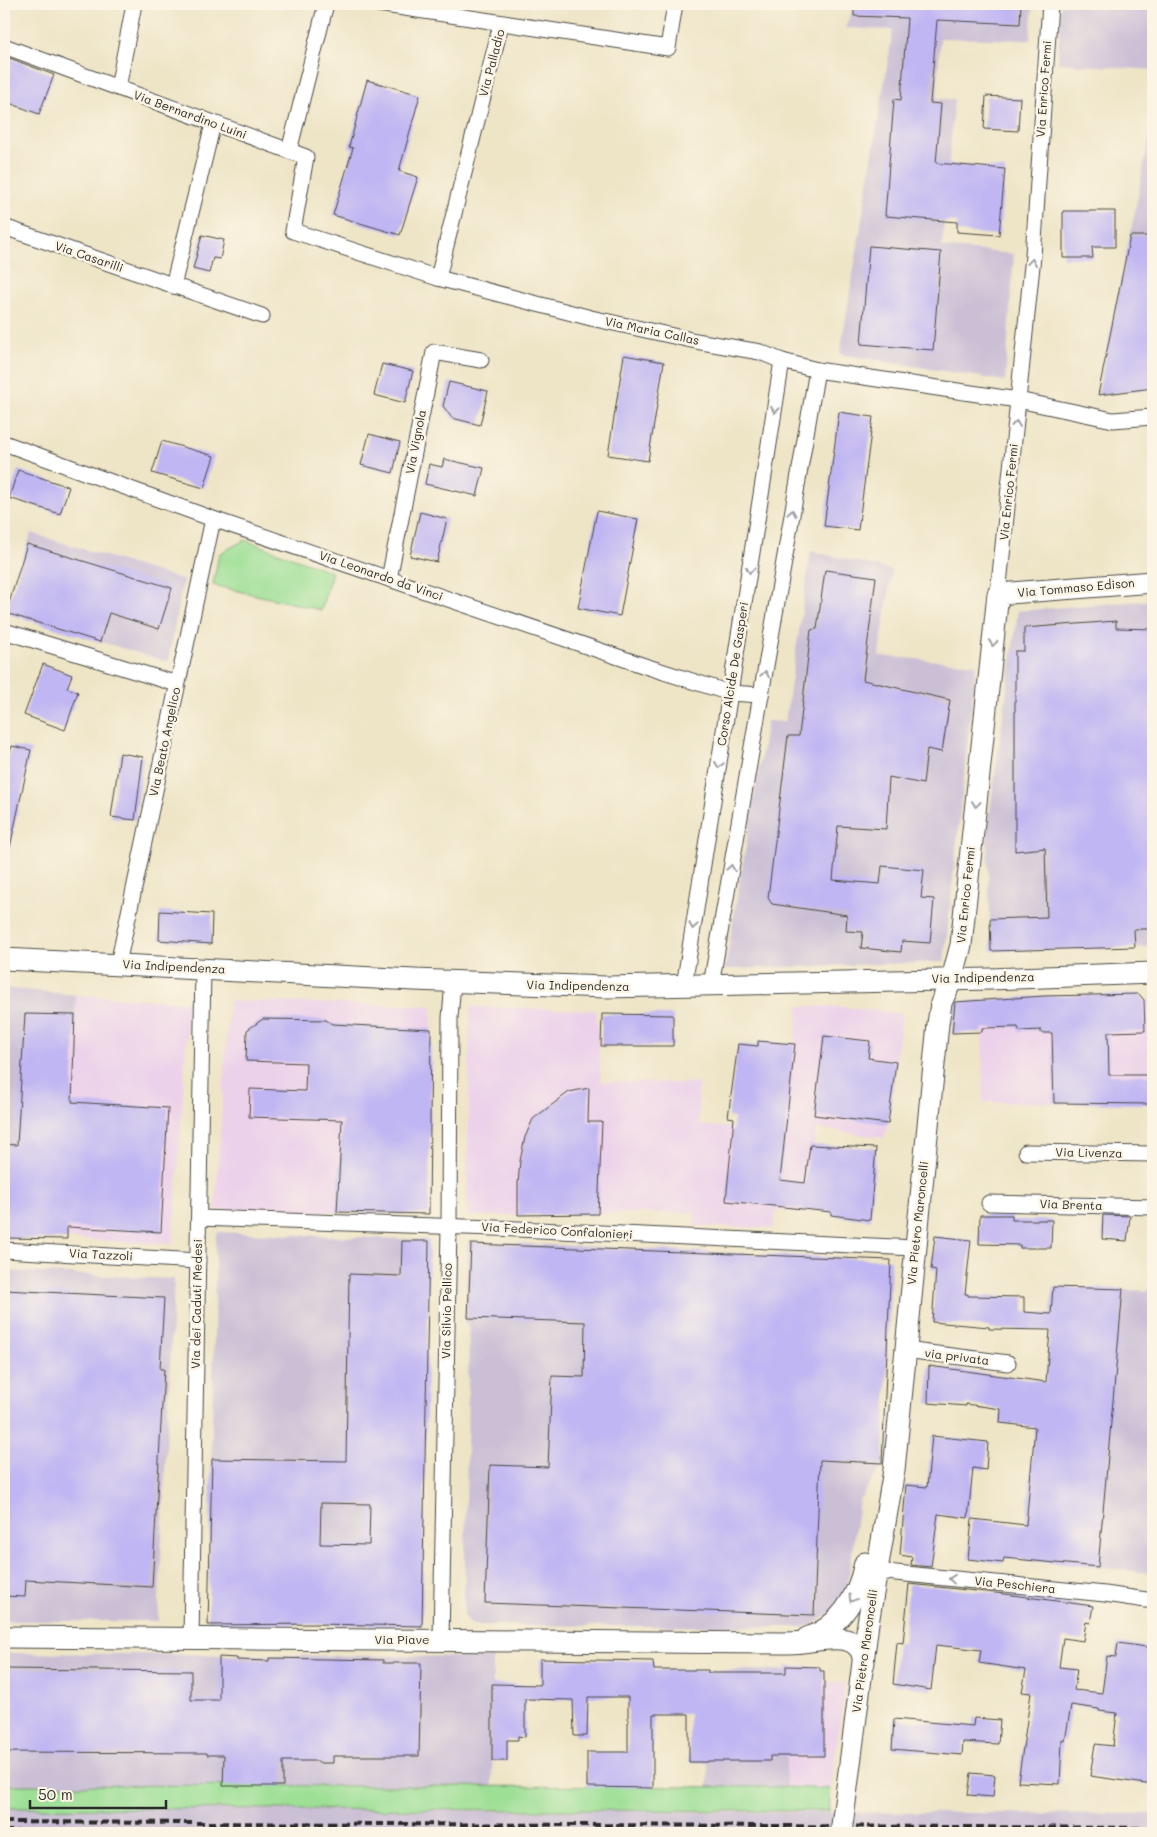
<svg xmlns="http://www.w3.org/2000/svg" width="1157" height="1837" font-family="Mali,sans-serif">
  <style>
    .built { fill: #ecd1ea }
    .industrial { fill: #cbbfd5 }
    .green { fill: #9ddf95; stroke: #648560 }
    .building { fill: #c0b6f3; fill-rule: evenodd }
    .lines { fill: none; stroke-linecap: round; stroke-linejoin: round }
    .street-casing { stroke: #484742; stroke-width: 17 }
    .secondary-casing { stroke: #484742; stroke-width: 23 }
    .street { stroke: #fff; stroke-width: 15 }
    .secondary { stroke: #fff; stroke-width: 21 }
    .rail { stroke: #2b2b2b; stroke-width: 4; stroke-dasharray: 8 4; stroke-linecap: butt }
    .secondary-bridge-casing { stroke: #484742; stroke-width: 23; stroke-linecap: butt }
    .secondary-bridge { stroke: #fff; stroke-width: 21 }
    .oneway { stroke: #a0a0a0 }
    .labels { text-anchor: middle; stroke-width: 5; stroke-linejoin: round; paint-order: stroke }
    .street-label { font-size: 12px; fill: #2b2b2b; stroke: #fcf5e5 }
  </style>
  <rect width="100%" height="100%" fill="#fcf5e5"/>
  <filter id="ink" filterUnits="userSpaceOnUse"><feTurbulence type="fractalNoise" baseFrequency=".02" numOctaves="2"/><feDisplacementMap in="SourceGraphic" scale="10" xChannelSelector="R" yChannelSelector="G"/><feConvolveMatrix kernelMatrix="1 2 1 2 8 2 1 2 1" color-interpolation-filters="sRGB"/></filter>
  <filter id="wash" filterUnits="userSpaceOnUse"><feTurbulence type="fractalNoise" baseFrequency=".0096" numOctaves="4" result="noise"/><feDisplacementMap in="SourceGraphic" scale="20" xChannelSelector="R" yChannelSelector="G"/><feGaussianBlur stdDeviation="1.12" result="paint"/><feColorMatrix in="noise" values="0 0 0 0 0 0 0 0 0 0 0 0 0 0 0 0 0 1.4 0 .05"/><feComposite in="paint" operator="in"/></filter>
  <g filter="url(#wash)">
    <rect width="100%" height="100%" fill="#eee5c7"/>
    <g class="built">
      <polygon points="1139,994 1144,1000 1153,1000 1153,1104 983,1102 982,1000"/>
      <polygon points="76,995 189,1002 173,1244 67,1239"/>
      <polygon points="229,1001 432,1006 429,1214 215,1210"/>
      <polygon points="799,1006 845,1007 902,1014 888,1124 884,1138 816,1128 806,1213 776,1210 773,1228 694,1226 695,1212 467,1216 470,1007 596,1010 601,1082 698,1083 699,1125 784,1133"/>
      <polygon points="786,1666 820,1667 820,1671 824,1671 824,1682 845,1682 831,1789 786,1787"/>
    </g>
    <g class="industrial">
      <polygon points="855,4 1033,4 1030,40 940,38 937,99 954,99 942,247 1014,254 1005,381 840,354 893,30 845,28"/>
      <polygon points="1061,4 1153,4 1153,70 1058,63"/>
      <polygon points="1153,118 1153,388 1098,395 1130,236"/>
      <polygon points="31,533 183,580 168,662 6,613"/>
      <polygon points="811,551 892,570 879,656 976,664 944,962 725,969 767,721 785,722"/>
      <polygon points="1153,600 1153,947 991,951 987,832 1018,611"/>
      <polygon points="4,988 76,995 67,1239 4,1238"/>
      <polygon points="219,1232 427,1240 429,1241 422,1626 315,1624 209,1625 208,1622 216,1235"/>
      <polygon points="468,1241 891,1260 884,1463 859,1500 848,1583 837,1608 812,1625 803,1627 472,1625 464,1616 469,1325 465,1324"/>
      <polygon points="4,1271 174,1279 158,1621 4,1621"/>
      <polygon points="1053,1287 1153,1291 1153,1573 1023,1560 1036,1414 1046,1382"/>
      <polygon points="4,1653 493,1657 492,1786 4,1785"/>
      <polygon points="708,1670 786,1670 786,1787 708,1788"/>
      <polygon points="4,1808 1153,1814 1153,1833 4,1833"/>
    </g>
    <g class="green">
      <polygon points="245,540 332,572 321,610 213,585 219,554"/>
      <polygon points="4,1785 786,1787 831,1789 829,1811 4,1808"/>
    </g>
    <g id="blocks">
      <g class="building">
        <polygon points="854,4 1021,4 1020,24 937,20 930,103 941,104 936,163 1005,169 999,235 957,232 957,222 885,216 894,99 901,100 907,18 854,16"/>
        <polygon points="4,56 54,75 39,114 4,101"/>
        <polygon points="367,80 420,95 399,171 418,177 400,235 333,215 353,148 349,147"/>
        <polygon points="986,96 1020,98 1018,131 984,129"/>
        <polygon points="1063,211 1115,211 1115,247 1092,247 1093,258 1063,258"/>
        <polygon points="202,235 224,240 220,259 213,258 209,273 193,269"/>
        <polygon points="1130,236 1153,236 1153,388 1098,395"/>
        <polygon points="869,246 941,252 933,350 861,344"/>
        <polygon points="624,355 664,362 648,461 608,455"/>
        <polygon points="382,364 413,371 405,403 374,395"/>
        <polygon points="449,382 488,391 480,425 452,418 443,406"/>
        <polygon points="839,412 873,417 858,530 824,526"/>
        <polygon points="369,434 400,442 393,473 361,465"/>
        <polygon points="162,441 214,456 204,488 152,473"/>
        <polygon points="444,459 484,468 477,496 425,484 429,464 442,467"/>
        <polygon points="18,470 69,487 60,514 9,498"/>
        <polygon points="597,511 638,519 620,616 578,608"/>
        <polygon points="420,512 447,519 437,562 410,556"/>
        <polygon points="27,544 172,588 159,629 109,613 100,642 6,613"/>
        <polygon points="825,570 876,577 863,680 950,700 942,752 927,749 923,784 889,777 886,829 838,826 833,880 880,884 882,866 924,870 921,898 934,899 930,943 902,941 901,952 861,948 863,932 846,931 847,915 772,904 768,898 788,736 799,736 811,630 817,629"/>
        <polygon points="1116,621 1116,628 1153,629 1153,929 1134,929 1135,947 991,951 990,919 1047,917 1045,848 1015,851 1015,651 1024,651 1024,628"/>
        <polygon points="43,664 72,675 67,688 78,692 65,730 24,715"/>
        <polygon points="12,746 31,750 10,847 4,846 4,769"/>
        <polygon points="120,753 143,757 135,820 111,817"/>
        <polygon points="160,911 212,914 211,944 159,940"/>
        <polygon points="1139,994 1144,1000 1145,1031 1108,1032 1109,1075 1153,1075 1153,1104 1054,1103 1052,1033 1041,1033 1041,1030 1019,1031 1018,1027 982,1028 982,1032 952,1033 955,1002 1044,996"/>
        <polygon points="25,1014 75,1015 72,1102 168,1108 161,1232 67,1227 67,1239 4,1238 4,1144 17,1145"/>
        <polygon points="602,1014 673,1015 673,1046 601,1046"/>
        <polygon points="263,1019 326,1020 332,1024 431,1029 429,1214 337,1212 342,1120 249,1117 250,1089 305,1091 306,1063 246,1061 247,1030"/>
        <polygon points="824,1036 870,1041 868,1058 896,1062 888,1124 814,1115"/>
        <polygon points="758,1041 795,1044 780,1180 805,1183 810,1145 876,1148 870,1220 831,1215 831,1212 726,1201 734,1118 728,1117 738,1044 758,1046"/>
        <polygon points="589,1088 588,1122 602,1122 598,1214 518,1215 518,1184 520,1161 525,1137 533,1119 569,1092"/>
        <polygon points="980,1215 1012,1215 1012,1220 1052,1220 1051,1248 1020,1248 1020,1245 979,1244"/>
        <polygon points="1103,1215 1130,1216 1127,1241 1102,1239"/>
        <polygon points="935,1236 971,1240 965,1294 968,1294 968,1296 1024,1297 1024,1312 1051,1314 1053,1287 1123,1289 1098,1567 1004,1558 1003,1563 968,1559 972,1519 1026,1525 1035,1427 1000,1423 1001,1409 966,1404 966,1406 928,1403 929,1366 1046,1382 1050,1330 989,1329 989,1327 932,1322 936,1270 931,1269"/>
        <path d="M402,1241H429L422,1626L315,1624L208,1625L212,1459L346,1461L349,1274L401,1276ZM321,1503L370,1504L369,1545L320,1544Z"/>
        <polygon points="471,1244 891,1260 882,1463 820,1460 814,1615 485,1603 490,1465 548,1467 552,1376 584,1377 585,1322 468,1318"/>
        <polygon points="4,1290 164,1298 160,1369 164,1369 152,1587 26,1580 25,1597 4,1596"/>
        <polygon points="932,1436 988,1442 986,1470 973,1468 968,1518 938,1514 931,1567 911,1565 912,1557 900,1555 906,1485 927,1487"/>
        <polygon points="909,1584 1005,1594 1093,1606 1090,1623 1086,1622 1083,1641 1063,1638 1059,1667 1077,1669 1074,1690 1102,1693 1107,1656 1116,1657 1118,1643 1153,1648 1153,1785 1090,1776 1095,1744 1113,1746 1117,1713 1099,1711 1099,1709 1071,1705 1065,1741 1062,1740 1060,1784 1018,1782 1031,1693 1022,1692 1026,1670 979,1663 981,1650 936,1645 931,1690 893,1684 897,1642 903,1643"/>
        <polygon points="219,1657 237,1658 237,1660 269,1661 269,1658 383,1660 383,1663 421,1663 419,1756 333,1756 333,1763 318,1763 318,1761 283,1761 283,1786 223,1786 224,1755 207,1755 207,1753 4,1752 4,1669 191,1671 191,1700 219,1700"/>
        <polygon points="540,1659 653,1661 654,1670 708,1670 708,1673 786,1673 786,1666 820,1667 820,1671 824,1671 824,1756 770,1756 770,1761 708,1761 708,1762 689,1762 689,1714 653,1714 653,1788 587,1787 587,1752 628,1752 628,1697 588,1697 587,1736 574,1736 573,1700 525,1699 525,1737 518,1736 518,1740 507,1740 507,1761 492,1761 492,1684 540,1685"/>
        <polygon points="974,1718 1000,1720 998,1744 963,1742 962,1755 892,1749 894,1719 973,1726"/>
        <polygon points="971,1773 995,1775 993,1797 968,1795"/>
      </g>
    </g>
  </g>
  <g filter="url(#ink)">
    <use href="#blocks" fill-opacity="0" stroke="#484742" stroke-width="1"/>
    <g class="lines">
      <defs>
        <g id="street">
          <polyline points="378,4 668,48 675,4"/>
          <polyline points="4,46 306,157 293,231 438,278 591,318 696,341 760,352 782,361 817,370 1018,400 1113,420 1153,417"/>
          <polyline points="118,88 134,4"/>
          <polyline points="289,151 326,4"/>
          <polyline points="4,227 262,316"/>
          <polyline points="438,278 501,24"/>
          <polyline points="173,286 213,124"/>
          <polyline points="4,443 213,519 645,666 730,693 761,695"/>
          <polyline points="389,579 434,352 481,360"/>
          <polyline points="998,594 1033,256 1050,4"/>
          <polyline points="4,631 177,684"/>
          <polyline points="118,964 213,519"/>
          <polyline points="711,985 817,370"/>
          <polyline points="684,986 782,361"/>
          <polyline points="1026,1152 1153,1154"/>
          <polyline points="989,1203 1153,1207"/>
          <polyline points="199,1218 495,1228 915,1248"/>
          <polyline points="4,1250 198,1261"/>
          <polyline points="905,1350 1008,1363"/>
          <polyline points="876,1571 1105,1594 1153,1601"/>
          <polyline points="191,1639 203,969"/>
          <polyline points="441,1640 449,1227 450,1018 453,982"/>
        </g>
        <g id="secondary">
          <polyline points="4,959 414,980 606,987 990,979 1153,973"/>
          <path d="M4,1637L782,1643C788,1643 795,1643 802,1642C825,1640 861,1629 864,1663"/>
          <path d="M807,1638C841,1626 858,1597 865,1563"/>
          <polyline points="846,1795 868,1623 894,1470 938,1024 941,1003 952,979 961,945 998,594 1153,582"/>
        </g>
      </defs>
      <use href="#street" class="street-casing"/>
      <use href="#secondary" class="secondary-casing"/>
      <use href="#street" class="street"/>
      <use href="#secondary" class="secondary"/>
      <g class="rail">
        <polyline points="4,1822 1153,1828"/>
        <polyline points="4,1831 340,1833"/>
      </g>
      <defs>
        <polyline id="secondary-bridge" points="841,1833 846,1795"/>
      </defs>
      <use href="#secondary-bridge" class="secondary-bridge-casing"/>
      <use href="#secondary-bridge" class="secondary-bridge"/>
    </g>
    <defs><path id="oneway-chevron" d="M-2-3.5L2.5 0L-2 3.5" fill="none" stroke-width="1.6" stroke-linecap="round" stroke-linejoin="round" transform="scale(1.25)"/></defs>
    <g class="oneway">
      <use href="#oneway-chevron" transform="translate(1032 262) rotate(-84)"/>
      <use href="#oneway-chevron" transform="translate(775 410) rotate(99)"/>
      <use href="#oneway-chevron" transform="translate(1016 424) rotate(-84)"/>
      <use href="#oneway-chevron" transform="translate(792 513) rotate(-80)"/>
      <use href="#oneway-chevron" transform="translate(750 570) rotate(99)"/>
      <use href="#oneway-chevron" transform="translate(993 643) rotate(96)"/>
      <use href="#oneway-chevron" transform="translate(765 674) rotate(-80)"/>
      <use href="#oneway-chevron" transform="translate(719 765) rotate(99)"/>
      <use href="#oneway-chevron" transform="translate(976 804) rotate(96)"/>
      <use href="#oneway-chevron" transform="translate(731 868) rotate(-80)"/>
      <use href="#oneway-chevron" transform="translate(693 926) rotate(99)"/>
      <use href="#oneway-chevron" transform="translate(952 1579) rotate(-174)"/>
      <use href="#oneway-chevron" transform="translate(852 1599) rotate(121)"/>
    </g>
  </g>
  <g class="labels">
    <g class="street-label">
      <text transform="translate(492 63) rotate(-75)" y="4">Via Palladio</text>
      <text transform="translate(1044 89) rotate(-86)" y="4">Via Enrico Fermi</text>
      <text transform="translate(190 115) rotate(20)" y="4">Via Bernardino Luini</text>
      <text transform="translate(89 257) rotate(19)" y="4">Via Casarilli</text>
      <text transform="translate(652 331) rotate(12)" y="4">Via Maria Callas</text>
      <text transform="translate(416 442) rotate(-79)" y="4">Via Vignola</text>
      <text transform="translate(1009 492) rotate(-84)" y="4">Via Enrico Fermi</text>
      <text transform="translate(381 576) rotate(19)" y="4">Via Leonardo da Vinci</text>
      <text transform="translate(1076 588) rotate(-5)" y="4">Via Tommaso Edison</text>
      <text transform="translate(733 674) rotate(-81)" y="4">Corso Alcide De Gasperi</text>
      <text transform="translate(165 742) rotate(-78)" y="4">Via Beato Angelico</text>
      <text transform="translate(966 895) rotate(-84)" y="4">Via Enrico Fermi</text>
      <text transform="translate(174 967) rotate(3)" y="4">Via Indipendenza</text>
      <text transform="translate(983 978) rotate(-1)" y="4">Via Indipendenza</text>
      <text transform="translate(578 986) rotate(1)" y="4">Via Indipendenza</text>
      <text transform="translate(1089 1153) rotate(1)" y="4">Via Livenza</text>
      <text transform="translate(1071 1205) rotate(2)" y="4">Via Brenta</text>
      <text transform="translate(918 1223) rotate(-84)" y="4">Via Pietro Maroncelli</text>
      <text transform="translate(557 1231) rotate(3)" y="4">Via Federico Confalonieri</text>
      <text transform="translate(101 1255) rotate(3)" y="4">Via Tazzoli</text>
      <text transform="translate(197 1304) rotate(-89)" y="4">Via dei Caduti Medesi</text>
      <text transform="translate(447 1311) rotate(-89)" y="4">Via Silvio Pellico</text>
      <text transform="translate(957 1357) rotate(7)" y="4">via privata</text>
      <text transform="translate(1015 1585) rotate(6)" y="4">Via Peschiera</text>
      <text x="402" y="1644">Via Piave</text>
      <text transform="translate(865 1651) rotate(-82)" y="4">Via Pietro Maroncelli</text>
    </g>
  </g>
  <rect width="1157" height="1837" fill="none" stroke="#fcf5e5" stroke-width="20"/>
  <path d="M30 1800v8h136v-8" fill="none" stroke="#2b2b2b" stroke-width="2.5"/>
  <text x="38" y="1800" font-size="15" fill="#2b2b2b" stroke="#fcf5e5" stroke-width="4" paint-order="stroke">50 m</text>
</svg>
